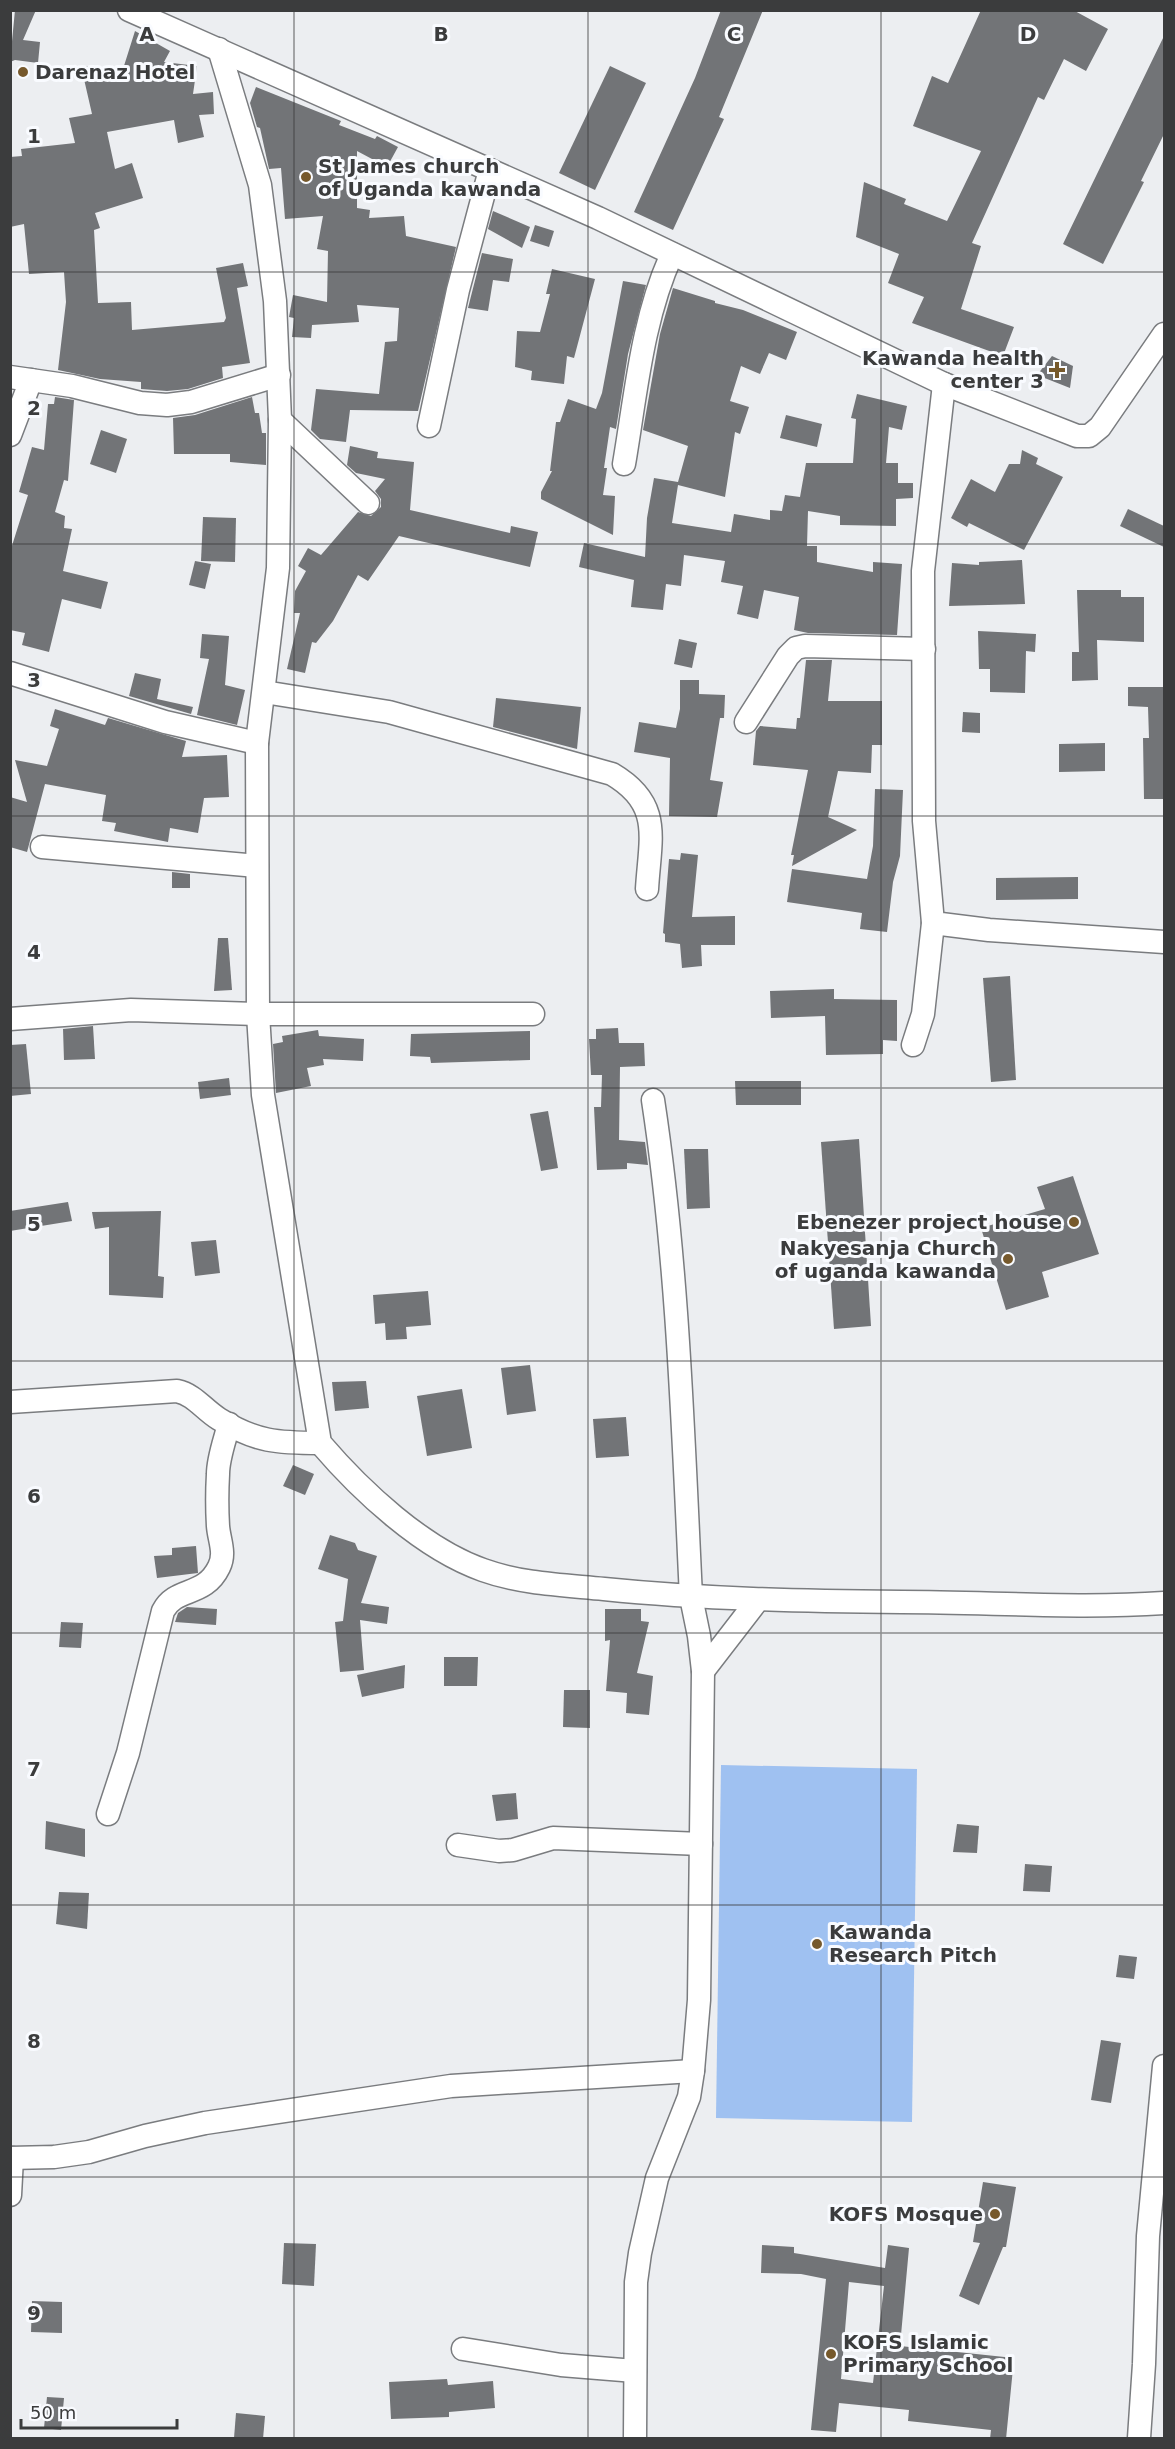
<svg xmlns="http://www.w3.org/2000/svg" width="1175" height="2449" font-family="'DejaVu Sans',sans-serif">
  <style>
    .green { fill: #9fc1f1 }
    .building { fill: #727477; fill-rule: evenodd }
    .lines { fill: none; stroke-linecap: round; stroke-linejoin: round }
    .minor-casing { stroke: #7a7c7f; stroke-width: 25 }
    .minor { stroke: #fff; stroke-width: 22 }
    .grid { fill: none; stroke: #3b3c3d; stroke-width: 1.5; stroke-opacity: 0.55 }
    .poi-dot { fill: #76592c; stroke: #f9fbff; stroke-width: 2 }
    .labels { text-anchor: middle; stroke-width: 6; stroke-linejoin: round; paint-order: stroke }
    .poi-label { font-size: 20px; font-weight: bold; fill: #3b3c3d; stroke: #f9fbff; text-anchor: start }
    .grid-label { font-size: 20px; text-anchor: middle; font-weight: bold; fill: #3b3c3d; stroke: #f9fbff; stroke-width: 6; stroke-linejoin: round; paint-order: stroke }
  </style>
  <rect width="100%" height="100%" fill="#eceef1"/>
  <polygon class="green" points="721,1765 917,1769 912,2122 716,2118"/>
  <g class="building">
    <polygon points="15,10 36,10 23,40 40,42 38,63 15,60 10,62"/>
    <polygon points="721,10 763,10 719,117 724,119 673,230 634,212 695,78"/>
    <polygon points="981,10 1073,10 1108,29 1086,71 1064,59 1044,100 1038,97 972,243 981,246 961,309 1014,327 1003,356 912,323 924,297 888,283 899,254 856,237 864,182 906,199 904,204 947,221 981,151 913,126 932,76 948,83"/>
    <polygon points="135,31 170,51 164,62 197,66 193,94 213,92 214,114 199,115 204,137 178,143 174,120 107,132 115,169 132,163 143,198 95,213 100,228 94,230 98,303 131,302 132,330 224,322 226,318 216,268 243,263 248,286 237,288 250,363 222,367 223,378 188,389 167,391 141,389 141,382 100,379 58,370 66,302 64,272 29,274 24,224 10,227 10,157 22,156 21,149 75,143 69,118 92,114 81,66 123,69"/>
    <polygon points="1164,36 1164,134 1141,181 1144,182 1103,264 1063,244"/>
    <polygon points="610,66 646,83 595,190 559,173"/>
    <polygon points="256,87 341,121 339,125 375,139 377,136 398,147 387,167 357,151 357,208 370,210 369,218 404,216 406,236 456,247 418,411 350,410 346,442 320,439 311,430 316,389 379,394 385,342 397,341 399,308 357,305 359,322 312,325 311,338 292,337 294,318 289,317 293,295 327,302 328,251 317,249 323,216 285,219 281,168 269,169 260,128 257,127 250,103"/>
    <polygon points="493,211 530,227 522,248 488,229"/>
    <polygon points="535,225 554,231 549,247 530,241"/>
    <polygon points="482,253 513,259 509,282 493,280 488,311 468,308"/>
    <polygon points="552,269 595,279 574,358 567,356 564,384 531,380 532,371 515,367 517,331 540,332 550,294 546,294"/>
    <polygon points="623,281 646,285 628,354 616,429 610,427 604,468 607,468 603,495 615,496 613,535 541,499 541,492 552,471 550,471 556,422 560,422 568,399 596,409 602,393"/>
    <polygon points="673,288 715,301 715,303 743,310 797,332 786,360 769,353 760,374 741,366 730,401 749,407 740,434 735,432 725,497 678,485 672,523 731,532 734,514 770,520 770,510 782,511 785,495 800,497 806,463 853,463 856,419 851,418 857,394 907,406 902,430 889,427 886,463 898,463 898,483 913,483 913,498 896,499 896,526 840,525 840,516 808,511 807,546 817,546 817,562 873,572 873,562 902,564 897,635 808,633 794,630 799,597 764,590 758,619 737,614 743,586 721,582 725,561 684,555 681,586 666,584 663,610 631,607 634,580 579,567 584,543 645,557 647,518 654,478 678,482 688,446 643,430 660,334"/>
    <polygon points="1052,356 1073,366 1070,388 1037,375"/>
    <polygon points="55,397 74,400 68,481 64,480 55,512 65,516 64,528 72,529 63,571 108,582 101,609 62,599 49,652 22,645 25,633 10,630 10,552 28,495 19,492 32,447 44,450 48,404 54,404"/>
    <polygon points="252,397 255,413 259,413 262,433 266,433 266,465 230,462 230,454 174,454 173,418 195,415"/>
    <polygon points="786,415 822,424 817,447 780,438"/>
    <polygon points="101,430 127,439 116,473 90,464"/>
    <polygon points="350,446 378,452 377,458 414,462 410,510 510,533 511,526 538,532 530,567 399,536 368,581 358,575 333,621 316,643 312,642 305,673 287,669 300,613 294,613 295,591 306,571 298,566 308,548 321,555 358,512 371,516 381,507 381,499 375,491 385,479 356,473 347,465"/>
    <polygon points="1022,450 1038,458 1036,464 1063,477 1024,550 969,523 967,527 951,518 971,479 995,492 1009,464 1020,464"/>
    <polygon points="1128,509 1164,526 1164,547 1120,526"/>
    <polygon points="203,517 236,518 235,562 201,561"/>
    <polygon points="1022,560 1025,604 949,606 952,563 979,565 979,562"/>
    <polygon points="195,561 211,564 205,589 189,585"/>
    <polygon points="1077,590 1121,590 1121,597 1144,597 1144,642 1097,640 1098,680 1072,681 1072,652 1079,652"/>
    <polygon points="978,631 1036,634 1035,652 1026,651 1025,693 990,692 990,669 979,669"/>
    <polygon points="202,634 229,636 225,685 245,690 237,725 197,715 209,659 200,658"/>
    <polygon points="679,639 697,643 692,668 674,664"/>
    <polygon points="806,660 832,660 828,701 882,701 882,745 872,745 871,773 838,771 828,817 857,830 792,866 794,855 791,855 808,770 753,765 756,731 760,726 796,729 797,718 800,718"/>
    <polygon points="135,673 161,679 157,699 193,707 191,714 129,696"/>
    <polygon points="680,680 699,680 699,694 725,695 724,718 720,718 710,780 723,782 717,817 669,816 670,758 634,752 639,722 676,728 680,709"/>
    <polygon points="1128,687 1164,687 1164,799 1144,799 1143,738 1149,738 1148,707 1128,706"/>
    <polygon points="496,698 581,707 577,749 493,727"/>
    <polygon points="55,709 105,725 108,718 186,741 182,757 227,755 229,797 204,798 198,833 170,828 168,842 114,831 116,823 102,821 106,795 45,784 27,852 10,847 10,797 27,802 15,760 47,766 59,729 50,726"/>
    <polygon points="963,712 980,713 980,733 962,732"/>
    <polygon points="1105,743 1105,771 1059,772 1059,744"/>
    <polygon points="875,789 903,790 900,856 893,882 887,932 860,929 862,913 787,902 792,869 867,879 873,846"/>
    <polygon points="681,853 698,855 692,917 735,916 735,945 701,945 702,966 682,968 680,944 665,942 665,934 663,933 669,859 680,860"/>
    <polygon points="172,872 190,874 190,888 172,888"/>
    <polygon points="1078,877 1078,899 996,900 996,878"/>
    <polygon points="218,938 228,938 232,990 214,991"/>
    <polygon points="1010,976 1016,1080 991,1082 983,978"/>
    <polygon points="834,989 834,999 897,1000 897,1041 883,1040 883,1054 826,1055 825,1016 771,1018 770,991"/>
    <polygon points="93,1026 95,1059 64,1060 63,1029"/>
    <polygon points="618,1028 619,1043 644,1043 645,1066 620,1067 619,1140 645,1142 648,1165 627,1163 627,1169 597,1170 594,1107 601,1107 602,1075 591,1075 589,1039 596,1039 596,1029"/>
    <polygon points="318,1030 319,1036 364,1039 363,1061 323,1059 324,1065 307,1068 311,1086 276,1093 273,1044 283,1042 282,1036"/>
    <polygon points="530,1031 530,1060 431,1063 430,1057 410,1056 411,1034"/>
    <polygon points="26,1044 31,1094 10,1096 10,1045"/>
    <polygon points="229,1078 231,1095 200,1099 198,1082"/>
    <polygon points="735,1081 801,1081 801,1105 736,1105"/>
    <polygon points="548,1111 558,1168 541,1171 530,1114"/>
    <polygon points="859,1139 871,1326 834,1329 821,1142"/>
    <polygon points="684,1149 708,1149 710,1208 687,1209"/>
    <polygon points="1073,1176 1099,1254 1042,1272 1049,1297 1006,1310 981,1228 1045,1209 1037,1187"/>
    <polygon points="68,1202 72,1221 10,1231 10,1211"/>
    <polygon points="161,1211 158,1276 164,1277 163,1298 109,1295 109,1227 95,1229 92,1212"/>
    <polygon points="216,1240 220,1273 195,1276 191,1242"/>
    <polygon points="428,1291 431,1325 406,1327 407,1339 386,1340 385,1323 375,1324 373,1295"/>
    <polygon points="530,1365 536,1411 507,1415 501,1368"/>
    <polygon points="366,1381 369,1408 335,1411 332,1382"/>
    <polygon points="462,1389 472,1448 427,1456 417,1396"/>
    <polygon points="626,1417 629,1456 596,1458 593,1419"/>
    <polygon points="293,1465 314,1474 305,1495 283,1486"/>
    <polygon points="330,1535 355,1543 358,1550 377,1556 361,1603 389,1607 387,1624 360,1620 364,1670 340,1672 335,1622 343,1621 348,1579 318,1569"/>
    <polygon points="196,1546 198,1573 157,1578 154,1556 172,1555 172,1548"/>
    <polygon points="187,1607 217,1609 216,1625 175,1622 178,1613"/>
    <polygon points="605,1609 641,1609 641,1621 649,1622 637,1673 653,1676 649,1715 626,1713 627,1693 606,1691 610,1640 605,1641"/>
    <polygon points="61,1622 83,1623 81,1648 59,1647"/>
    <polygon points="444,1657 478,1657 477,1686 444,1686"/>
    <polygon points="405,1665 404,1688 362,1697 357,1675"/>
    <polygon points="564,1690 590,1690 590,1728 563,1727"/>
    <polygon points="516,1793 518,1819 496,1821 492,1795"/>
    <polygon points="46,1821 85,1829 85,1857 45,1849"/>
    <polygon points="957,1824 979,1826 977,1853 953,1852"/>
    <polygon points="1025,1864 1052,1866 1050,1892 1023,1891"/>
    <polygon points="59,1892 89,1893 87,1929 56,1924"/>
    <polygon points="1119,1955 1137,1957 1134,1979 1116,1977"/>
    <polygon points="1101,2040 1121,2043 1111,2103 1091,2100"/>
    <polygon points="983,2182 1016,2187 1006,2247 1003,2247 979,2305 959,2296 980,2243 973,2242"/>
    <polygon points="284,2243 316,2244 314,2286 282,2284"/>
    <path d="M762,2245L794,2247V2253L885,2268L888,2245L909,2248L900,2346L1014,2358L1006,2439H990L991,2430L908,2421L909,2410L839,2403L836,2432L811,2430L826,2279L801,2274L761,2273ZM849,2282L884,2286L873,2383L841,2379Z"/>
    <polygon points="32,2301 62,2302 62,2333 31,2332"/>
    <polygon points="447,2379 448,2385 493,2381 495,2408 449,2412 449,2417 391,2419 389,2382"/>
    <polygon points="47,2397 64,2398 61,2430 44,2428"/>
    <polygon points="236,2413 265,2416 263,2439 234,2438"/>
  </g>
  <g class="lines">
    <defs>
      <g id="minor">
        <polyline points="129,10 598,218 944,384 1077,436 1089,436 1100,427 1164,334"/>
        <path d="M219,49L260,185L275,301L280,420L278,568L257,743L258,1014L263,1095L320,1443C361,1491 423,1549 483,1570C522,1584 563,1585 604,1589C703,1599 802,1601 902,1602C989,1602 1077,1609 1164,1603"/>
        <polyline points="10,377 72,386 140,403 167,405 191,402 279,375"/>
        <polyline points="944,384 923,571 924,821 933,923 989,930 1164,942"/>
        <polyline points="280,420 368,503"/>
        <polyline points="429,426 458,290 490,170"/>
        <polyline points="10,435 31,380"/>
        <path d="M624,464C636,394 642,319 672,254"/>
        <polyline points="10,673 165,722 257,743"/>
        <path d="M264,692L389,712L612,774C663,804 650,838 647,889"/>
        <polyline points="746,722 788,656 796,648 805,646 924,649"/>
        <polyline points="42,847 257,866"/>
        <polyline points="10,1019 131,1010 258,1014 533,1014"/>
        <polyline points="913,1045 923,1014 933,923"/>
        <path d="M10,1402L177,1391C195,1395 203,1409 219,1419C256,1442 278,1443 320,1443"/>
        <polyline points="703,1671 757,1601"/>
        <path d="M108,1814L128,1753L163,1611C176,1586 204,1598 219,1567C226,1553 219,1540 218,1526C217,1509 217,1491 218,1474C218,1458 225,1440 229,1424"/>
        <polyline points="458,1845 499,1851 513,1850 553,1838 701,1844"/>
        <polyline points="10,2158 54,2157 89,2152 145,2136 205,2123 451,2086 693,2071"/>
        <polyline points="10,2195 12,2158"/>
        <polyline points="463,2349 561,2365 635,2371"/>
        <path d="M635,2438L636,2282L640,2253L657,2178L689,2097L693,2071L699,2000L703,1671L699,1636L691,1597C683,1431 678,1264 653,1100"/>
        <polyline points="1139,2438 1144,2364 1148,2236 1164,2066"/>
      </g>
    </defs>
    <use href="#minor" class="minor-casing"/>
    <use href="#minor" class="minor"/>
  </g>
  <path class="grid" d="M294,10V2438M588,10V2438M881,10V2438M10,272H1164M10,544H1164M10,816H1164M10,1088H1164M10,1361H1164M10,1633H1164M10,1905H1164M10,2177H1164"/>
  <g class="poi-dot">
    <circle cx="23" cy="72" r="6"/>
    <circle cx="306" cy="177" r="6"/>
    <path d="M1054 361h6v6h6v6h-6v6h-6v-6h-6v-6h6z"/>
    <circle cx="1074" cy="1222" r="6"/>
    <circle cx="1008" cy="1259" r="6"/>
    <circle cx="817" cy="1944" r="6"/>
    <circle cx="995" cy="2214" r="6"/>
    <circle cx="831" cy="2354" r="6"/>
  </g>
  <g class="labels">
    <g class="poi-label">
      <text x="35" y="79">Darenaz Hotel</text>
      <text x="318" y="173">St James church<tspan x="318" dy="23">of Uganda kawanda</tspan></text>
      <text x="1044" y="365" text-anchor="end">Kawanda health<tspan x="1044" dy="23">center 3</tspan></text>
      <text x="1062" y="1229" text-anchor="end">Ebenezer project house</text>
      <text x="996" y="1255" text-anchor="end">Nakyesanja Church<tspan x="996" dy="23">of uganda kawanda</tspan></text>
      <text x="829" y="1939">Kawanda<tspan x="829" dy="23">Research Pitch</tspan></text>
      <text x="983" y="2221" text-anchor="end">KOFS Mosque</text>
      <text x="843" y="2349">KOFS Islamic<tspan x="843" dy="23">Primary School</tspan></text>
    </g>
  </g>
  <g class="grid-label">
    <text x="147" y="41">A</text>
    <text x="441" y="41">B</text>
    <text x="734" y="41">C</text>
    <text x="1028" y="41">D</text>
    <text x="34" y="143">1</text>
    <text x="34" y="415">2</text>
    <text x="34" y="687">3</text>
    <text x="34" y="959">4</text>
    <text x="34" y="1231">5</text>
    <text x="34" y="1503">6</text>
    <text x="34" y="1776">7</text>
    <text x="34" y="2048">8</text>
    <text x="34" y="2320">9</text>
  </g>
  <rect width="1175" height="2449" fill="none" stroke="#3b3c3d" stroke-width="24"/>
  <path d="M21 2419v9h156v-9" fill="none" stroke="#3b3c3d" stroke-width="3"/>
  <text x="30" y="2419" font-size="18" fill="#3b3c3d" stroke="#f9fbff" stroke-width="4.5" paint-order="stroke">50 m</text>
</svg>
